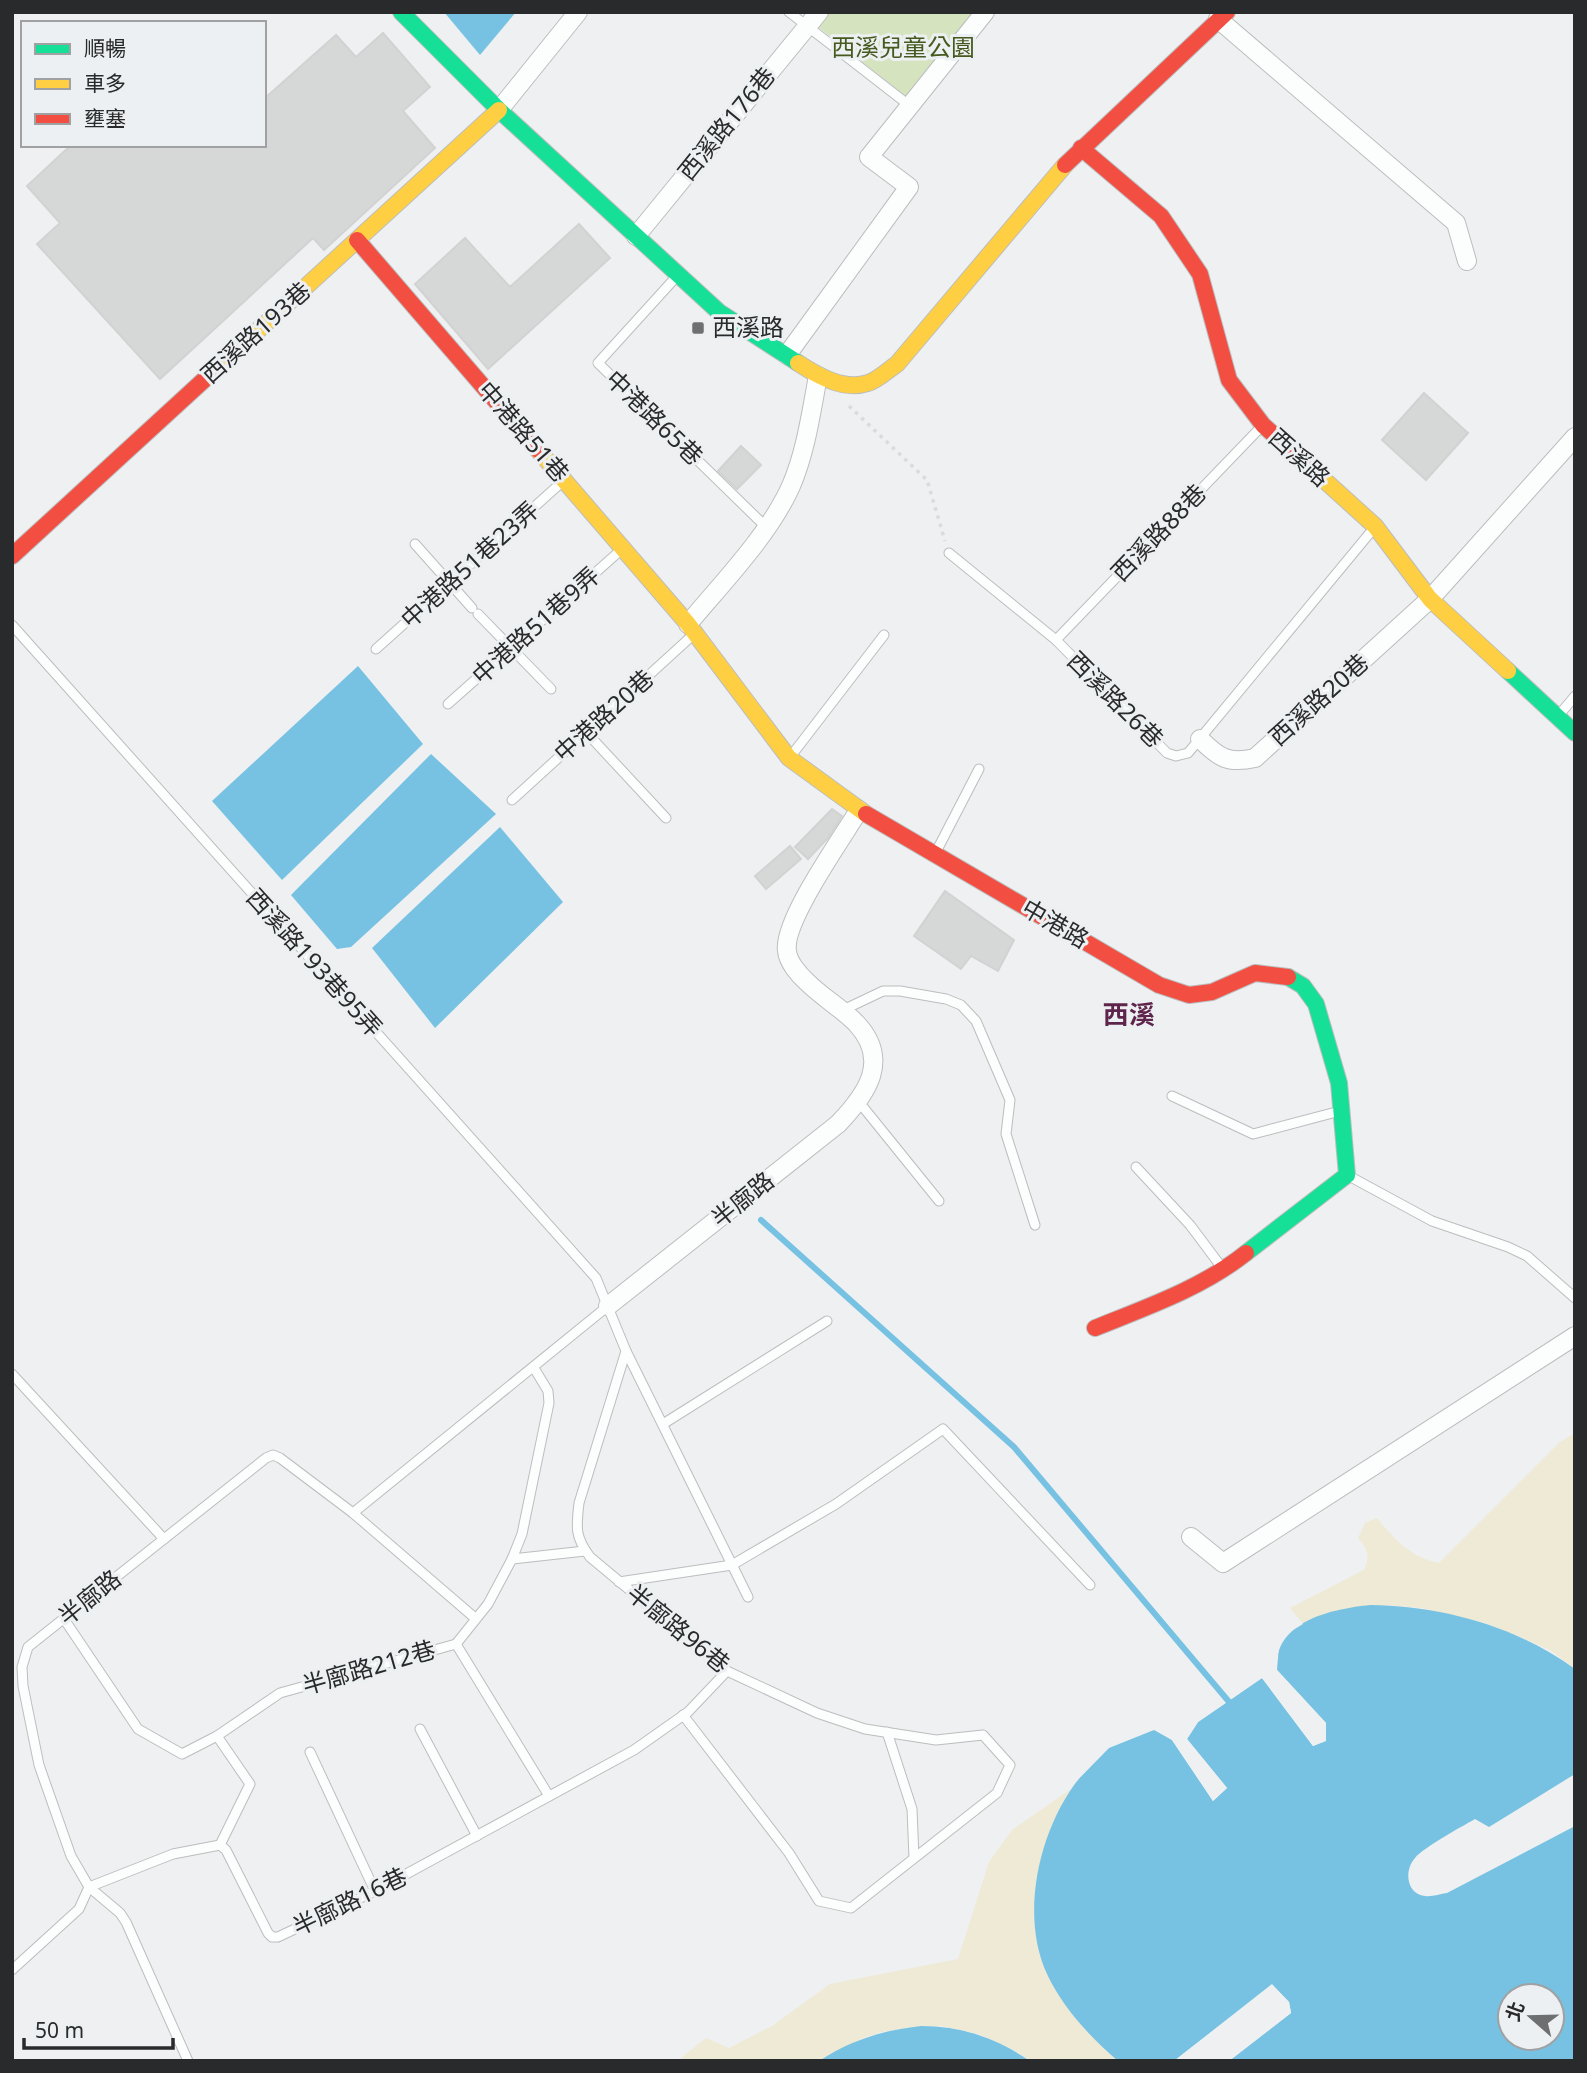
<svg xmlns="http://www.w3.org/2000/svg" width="1587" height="2073" font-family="'Noto Sans','Noto Sans TC',sans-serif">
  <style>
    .green { fill: #d5e4be }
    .sand { fill: #efead6 }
    .water { fill: #77c2e2; fill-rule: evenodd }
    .pier { fill: #eef0f1 }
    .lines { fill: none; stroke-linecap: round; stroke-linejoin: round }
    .stream { stroke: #77c2e2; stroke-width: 6 }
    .building { fill: #d6d7d7; stroke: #d2d2d3; stroke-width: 2 }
    .lane-casing { stroke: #bcbdbe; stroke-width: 11 }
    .street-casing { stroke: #bcbdbe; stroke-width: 20 }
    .fast-casing { stroke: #bcbdbe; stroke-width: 18 }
    .slow-casing { stroke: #bcbdbe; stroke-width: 18 }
    .jam-casing { stroke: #bcbdbe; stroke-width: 18 }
    .path { stroke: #dadbdb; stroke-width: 3.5; stroke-dasharray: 3.5 5; stroke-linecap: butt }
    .lane { stroke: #fcfdfd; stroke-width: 9 }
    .street { stroke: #fcfdfd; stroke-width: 18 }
    .fast { stroke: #16e098; stroke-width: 16 }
    .slow { stroke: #ffcf43; stroke-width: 16 }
    .jam { stroke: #f24e42; stroke-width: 16 }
    .poi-dot { fill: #6e6f70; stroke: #edf0f2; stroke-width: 2.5 }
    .labels { text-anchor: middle; stroke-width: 6; stroke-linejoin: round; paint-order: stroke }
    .park-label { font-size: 24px; fill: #46591e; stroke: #edf0f2 }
    .street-label { font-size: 24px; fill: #292a2b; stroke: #edf0f2 }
    .poi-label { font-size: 24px; fill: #292a2b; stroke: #edf0f2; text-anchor: start }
    .neighbourhood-label { font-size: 26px; font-weight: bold; fill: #5f244b; stroke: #edf0f2 }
  </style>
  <rect width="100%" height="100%" fill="#eef0f1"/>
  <polygon class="green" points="828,12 978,12 909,99 817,26"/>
  <g class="sand">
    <path d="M1575,1433V1669L1550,1650L1518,1636L1485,1623L1421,1608L1388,1605L1318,1617L1303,1624L1290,1608L1364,1570C1371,1556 1367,1549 1358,1538L1365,1523L1377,1518C1395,1540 1410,1557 1439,1563L1560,1442Z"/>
    <path d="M1071,1789C1038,1841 1021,1914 1047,1974C1060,2004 1093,2040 1118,2061H1030L1014,2050L979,2034L941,2026H921L882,2032L863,2038L819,2061H677L706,2038L729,2048L772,2026L830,1984L958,1959L989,1862L1012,1830Z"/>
  </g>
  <g class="water">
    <polygon points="444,12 516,12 480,55"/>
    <polygon points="358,666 423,744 282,880 212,801"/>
    <polygon points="431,754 496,814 351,947 337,949 291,895"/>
    <polygon points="500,827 563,902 435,1028 372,948"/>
    <path d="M1370,1605C1442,1606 1516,1626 1575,1669V1774L1489,1827L1475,1819C1461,1827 1424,1847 1415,1858C1404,1870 1406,1894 1425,1896C1432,1897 1440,1894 1447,1893L1575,1826V2061H1229L1291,2013L1289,2002L1272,1985L1174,2061H1118C1091,2038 1062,2007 1047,1974C1018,1912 1041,1819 1087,1769C1093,1762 1101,1752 1110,1747C1123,1740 1140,1735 1154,1729L1172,1740L1213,1801L1227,1788L1187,1739L1198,1722L1262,1678L1313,1746L1325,1741L1326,1723L1277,1670C1273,1621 1332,1609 1370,1605ZM1510,1996H1552V2038H1510Z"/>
    <path d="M921,2026C962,2026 996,2038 1030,2061H819C851,2040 884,2030 921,2026Z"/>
  </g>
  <g class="pier">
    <polygon points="1301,1621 1303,1624 1288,1633 1279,1646 1277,1670 1326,1723 1326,1741 1313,1746 1262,1678 1198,1722 1187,1739 1227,1788 1213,1801 1172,1740 1154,1730 1109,1748 1064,1794 1080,1772 1107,1745 1155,1726 1174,1738 1214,1796 1222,1788 1184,1738 1196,1719 1261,1674 1265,1676 1315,1742 1322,1739 1323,1724 1273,1670 1273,1653 1280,1638 1286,1630"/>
    <polygon points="1272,1984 1289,2002 1291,2013 1229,2061 1225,2061 1287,2011 1286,2003 1272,1989 1179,2061 1174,2061"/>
  </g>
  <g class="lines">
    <polyline class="stream" points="761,1220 1014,1447 1230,1703"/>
  </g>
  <g class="building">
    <polygon points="383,33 430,87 403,111 435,148 324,250 313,238 160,379 37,244 60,223 27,186 71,145 264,145 264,99 336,35 356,57"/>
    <polygon points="579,224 610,258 488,369 415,284 465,238 510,287"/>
    <polygon points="1424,393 1468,433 1426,480 1382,440"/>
    <polygon points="741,446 761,465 737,489 718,471"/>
    <polygon points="832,809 842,816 828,838 808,859 795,847"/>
    <polygon points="790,846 801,859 766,889 755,876"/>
    <polygon points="945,891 1014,940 998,971 971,956 961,969 914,936"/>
  </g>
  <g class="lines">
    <defs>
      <g id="lane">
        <polyline points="789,12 910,106"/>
        <polyline points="677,276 598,363 766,527"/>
        <polyline points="415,544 472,608"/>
        <polyline points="949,553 1056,640 1167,753 1176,756 1188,753 1374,528"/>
        <polyline points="478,614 551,689"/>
        <polyline points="12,625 596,1278 626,1351 748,1597"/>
        <polyline points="1056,640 1261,427"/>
        <polyline points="376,649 562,482"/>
        <polyline points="448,704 622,549"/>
        <polyline points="1559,715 1575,696"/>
        <polyline points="586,732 666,818"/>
        <polyline points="791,756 884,635"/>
        <polyline points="512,800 694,634"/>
        <polyline points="936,852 979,769"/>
        <polyline points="843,1010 883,991 900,991 946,999 961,1005 976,1021 1010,1100 1006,1134 1035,1225"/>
        <polyline points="1172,1096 1253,1134 1340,1111"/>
        <polyline points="859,1102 939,1201"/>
        <polyline points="1136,1167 1190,1225 1223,1269"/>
        <polyline points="1349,1176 1432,1221 1508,1247 1527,1256 1575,1298"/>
        <path d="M626,1351L579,1503C576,1528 575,1537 590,1557L727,1671L817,1713L865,1729L936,1740L983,1735L1010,1765L997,1793L851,1908L819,1901L789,1853L683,1715"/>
        <polyline points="12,1374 164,1539"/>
        <polyline points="663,1424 827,1321"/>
        <polyline points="353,1513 608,1306"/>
        <polyline points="512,1559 585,1551"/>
        <polyline points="619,1582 732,1565 836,1504 943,1429 1090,1585"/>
        <polyline points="64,1619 138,1729 182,1754 217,1736 280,1693 456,1644 488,1604 512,1559 522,1534 549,1403 548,1391 534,1368"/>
        <polyline points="456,1644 549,1796"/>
        <polyline points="420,1729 477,1836"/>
        <polyline points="887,1732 912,1809 914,1858"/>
        <polyline points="217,1736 250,1784 220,1845"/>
        <polyline points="310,1752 375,1891"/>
        <polyline points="220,1845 226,1850 268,1933 272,1937 278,1937 375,1891 634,1750 688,1712 727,1671"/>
        <polyline points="12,1970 79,1909 89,1887 173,1854 220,1845"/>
        <polyline points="188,2061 126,1922 120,1913 89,1887 71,1856 39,1765 23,1686 22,1667 28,1647 266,1458 273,1455 280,1458 353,1513 475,1618"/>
      </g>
      <g id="street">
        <polyline points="1218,19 1456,223 1467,261"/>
        <polyline points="499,110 578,12"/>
        <polyline points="636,236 819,12"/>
        <polyline points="787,355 909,187 869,157 985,12"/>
        <path d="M688,624C723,582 769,535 791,486C806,451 811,413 818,376"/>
        <path d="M1200,739C1219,758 1228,764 1255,758L1430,599L1575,437"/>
        <path d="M608,1306L838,1124C867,1094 891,1060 856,1023C841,1008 822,997 807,982C799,975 788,962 787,951C782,922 843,837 859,810"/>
        <polyline points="1191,1537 1223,1563 1575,1336"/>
      </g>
      <g id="fast">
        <polyline points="401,12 499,110 719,312 798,363"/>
        <polyline points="1508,671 1575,733"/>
        <polyline points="1246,1253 1347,1175 1339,1083 1316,1004 1303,986 1288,977"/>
      </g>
      <g id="slow">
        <path d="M798,363C818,376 844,391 868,383C878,380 888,370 897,364L1065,165"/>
        <polyline points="217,368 499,110"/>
        <polyline points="538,450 688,624 789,758 866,814"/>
        <polyline points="1312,469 1375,526 1430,599 1508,671"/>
      </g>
      <g id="jam">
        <polyline points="1081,148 1161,216 1200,274 1229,380 1263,425 1312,469"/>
        <polyline points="1065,165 1227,12"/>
        <polyline points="357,240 538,450"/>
        <polyline points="12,556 217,368"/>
        <polyline points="866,814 1159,985 1189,995 1212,992 1255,973 1288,977"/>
        <path d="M1095,1328C1147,1307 1202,1288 1246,1253"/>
      </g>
    </defs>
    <use href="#lane" class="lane-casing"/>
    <use href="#street" class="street-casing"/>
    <use href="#fast" class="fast-casing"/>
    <use href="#slow" class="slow-casing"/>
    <use href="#jam" class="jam-casing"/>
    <polyline class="path" points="849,406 927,480 945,541"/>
    <use href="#lane" class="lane"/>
    <use href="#street" class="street"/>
    <use href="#fast" class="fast"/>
    <use href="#slow" class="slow"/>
    <use href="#jam" class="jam"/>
  </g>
  <rect class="poi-dot" x="691" y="321" width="14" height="14" rx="3.5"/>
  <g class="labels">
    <g class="park-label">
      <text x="903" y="56">西溪兒童公園</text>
    </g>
    <g class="street-label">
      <text transform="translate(727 124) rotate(-51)" y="8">西溪路176巷</text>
      <text transform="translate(256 333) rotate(-42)" y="8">西溪路193巷</text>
      <text transform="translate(654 418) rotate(44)" y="8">中港路65巷</text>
      <text transform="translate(523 432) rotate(49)" y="8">中港路51巷</text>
      <text transform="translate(1299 458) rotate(42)" y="8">西溪路</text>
      <text transform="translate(1159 533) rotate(-46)" y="8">西溪路88巷</text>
      <text transform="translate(470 565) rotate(-42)" y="8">中港路51巷23弄</text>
      <text transform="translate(536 626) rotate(-42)" y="8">中港路51巷9弄</text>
      <text transform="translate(1115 700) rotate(45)" y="8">西溪路26巷</text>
      <text transform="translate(1319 700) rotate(-42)" y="8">西溪路20巷</text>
      <text transform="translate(604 716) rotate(-42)" y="8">中港路20巷</text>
      <text transform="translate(1055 924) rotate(30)" y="8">中港路</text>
      <text transform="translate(314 963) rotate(48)" y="8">西溪路193巷95弄</text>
      <text transform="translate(743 1200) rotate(-39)" y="8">半廍路</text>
      <text transform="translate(90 1598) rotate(-39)" y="8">半廍路</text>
      <text transform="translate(678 1629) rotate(39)" y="8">半廍路96巷</text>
      <text transform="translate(369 1668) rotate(-16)" y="8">半廍路212巷</text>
      <text transform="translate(350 1902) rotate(-26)" y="8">半廍路16巷</text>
    </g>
    <g class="poi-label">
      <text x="712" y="336">西溪路</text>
    </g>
    <g class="neighbourhood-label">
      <text x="1129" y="1024">西溪</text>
    </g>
  </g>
  <rect width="1587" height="2073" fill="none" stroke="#292a2b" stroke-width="28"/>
  <rect x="21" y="21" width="245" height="126" fill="#edf0f2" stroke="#9fa1a2" stroke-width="2"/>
  <rect x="35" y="44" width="35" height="10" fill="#16e098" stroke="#9fa1a2" stroke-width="2"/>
  <text x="84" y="56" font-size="21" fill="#292a2b">順暢</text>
  <rect x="35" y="79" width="35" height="10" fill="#ffcf43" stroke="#9fa1a2" stroke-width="2"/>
  <text x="84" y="91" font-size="21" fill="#292a2b">車多</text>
  <rect x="35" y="114" width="35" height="10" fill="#f24e42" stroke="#9fa1a2" stroke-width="2"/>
  <text x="84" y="126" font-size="21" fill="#292a2b">壅塞</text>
  <g transform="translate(1531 2017) rotate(290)"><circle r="33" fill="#edf0f2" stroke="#9fa1a2" stroke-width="2"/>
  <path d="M0-5L12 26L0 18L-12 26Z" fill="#6e6f70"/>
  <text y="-10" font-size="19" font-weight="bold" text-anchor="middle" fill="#292a2b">北</text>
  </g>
  <path d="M24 2038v10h149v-10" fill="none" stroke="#292a2b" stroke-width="3.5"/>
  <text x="35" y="2038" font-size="21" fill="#292a2b" stroke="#edf0f2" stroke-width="5" paint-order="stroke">50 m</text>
</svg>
